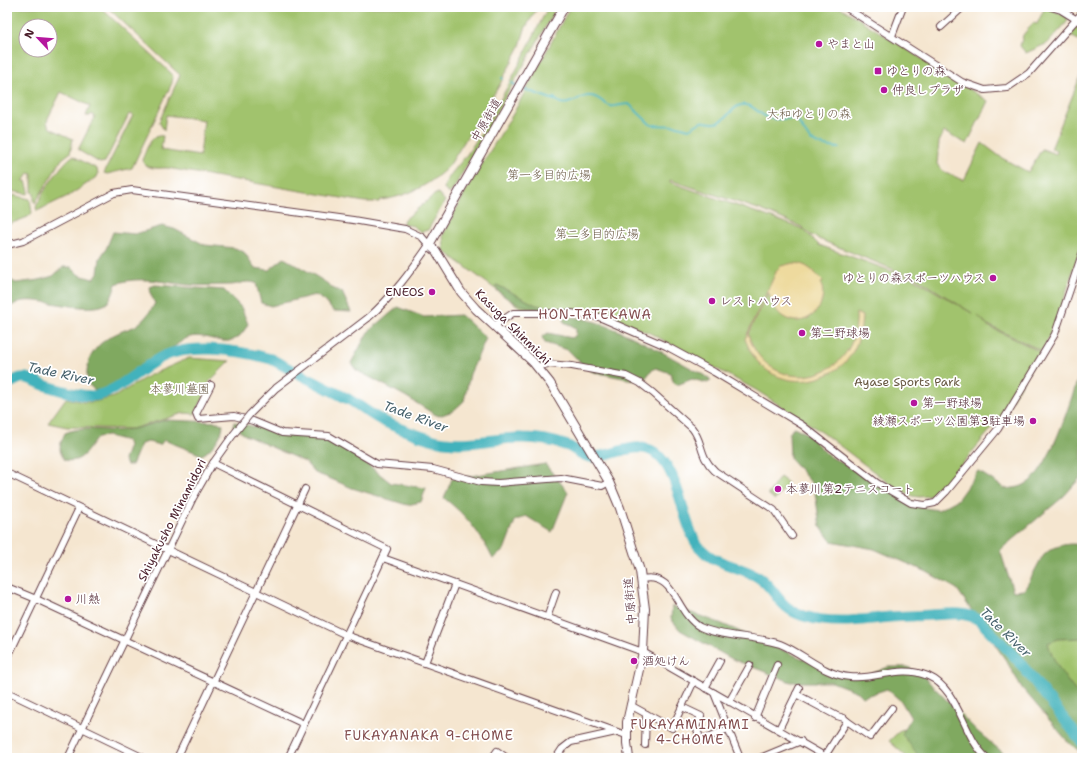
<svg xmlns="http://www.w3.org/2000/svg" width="1089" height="765" font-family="'Shantell Sans','Klee One',sans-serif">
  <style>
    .green { fill: #a1c36d; stroke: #76714c; fill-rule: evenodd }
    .forest { fill: #80a960; stroke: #656446 }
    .sand { fill: #eeda9e; stroke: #9c7c64 }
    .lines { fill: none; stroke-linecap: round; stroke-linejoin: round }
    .stream { stroke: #42b2bc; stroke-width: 2 }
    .river { stroke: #42b2bc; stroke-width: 11 }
    .minor-casing { stroke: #643d44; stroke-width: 8 }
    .major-casing { stroke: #643d44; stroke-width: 10 }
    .minor { stroke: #fff; stroke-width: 6 }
    .major { stroke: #fff; stroke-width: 8 }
    .minor-bridge-casing { stroke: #643d44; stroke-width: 8; stroke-linecap: butt }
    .minor-bridge { stroke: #fff; stroke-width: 6 }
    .poi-dot { fill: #b5179e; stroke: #fff; stroke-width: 1.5 }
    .labels { text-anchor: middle; stroke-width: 3.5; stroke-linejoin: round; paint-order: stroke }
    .poi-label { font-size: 12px; fill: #4a1f2b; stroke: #fff; text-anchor: start }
    .park-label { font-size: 12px; fill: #685842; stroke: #fff }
    .street-label { font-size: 12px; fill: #4a1f2b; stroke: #fff }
    .neighbourhood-label { font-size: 13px; letter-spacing: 1px; fill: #844f50; stroke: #fff }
    .water-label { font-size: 13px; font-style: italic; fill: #46616c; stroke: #fff }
  </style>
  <rect width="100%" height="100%" fill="#fff"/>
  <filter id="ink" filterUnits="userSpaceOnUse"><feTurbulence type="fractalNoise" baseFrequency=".025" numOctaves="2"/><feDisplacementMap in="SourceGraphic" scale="8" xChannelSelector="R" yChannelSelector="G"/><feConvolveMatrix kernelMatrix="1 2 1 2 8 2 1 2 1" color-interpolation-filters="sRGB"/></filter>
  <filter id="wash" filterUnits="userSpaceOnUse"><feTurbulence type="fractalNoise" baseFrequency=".012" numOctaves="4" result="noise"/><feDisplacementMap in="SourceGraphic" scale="16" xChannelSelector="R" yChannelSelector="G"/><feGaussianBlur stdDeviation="0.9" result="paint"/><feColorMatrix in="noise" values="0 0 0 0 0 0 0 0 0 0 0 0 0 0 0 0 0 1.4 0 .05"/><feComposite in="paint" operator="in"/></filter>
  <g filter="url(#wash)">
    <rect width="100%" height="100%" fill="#f5e6d0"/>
    <g class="green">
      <path d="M7,7H100L171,73L173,77L172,83L132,168L107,174L104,173L133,115L129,114L105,162L100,163L78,150L95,116L91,114L90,116H86L90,106L61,92L48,118L47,123L50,128L73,139L70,153L62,159L35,203L34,201V194L32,192V174L29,173L23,181H26L29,191L28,194L10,191L7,200V158L9,152L7,151ZM26,26H50V50H26Z"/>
      <path d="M107,7H538L525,29L520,46L499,86L449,166C430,185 407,197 380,200L379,202H365L167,168C158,168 145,170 142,160C147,149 150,134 163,136L161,150L200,156L204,120L166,115L164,130L159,122L180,75Z"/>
      <path d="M548,7H557L452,191L448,194L444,188C445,178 462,162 468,153C499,107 523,57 548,7Z"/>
      <path d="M570,7H840L988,101L967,144L944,132L939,142L937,164L945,173L964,180L982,143L1002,158L1028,172L1042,149L1056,154L1057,151L1051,149L1082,72V246C1068,281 1061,318 1042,351L988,325L978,316L988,326L1041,352L1002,416L938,493L930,496L919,497L912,496L890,484L823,433L756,390L650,333L587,311L522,309L444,251L443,235L469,185L513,114ZM670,180L761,210L802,227L811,235L821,240L907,275L910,274L972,313L911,277L905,276L819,245L803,229L670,182Z"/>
      <polygon points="1045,7 1068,17 1067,22 1048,43 1026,53 1020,46 1023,35 1033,23 1037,24"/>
      <polygon points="1077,26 1082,27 1082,39 1078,40 1071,36 1073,27"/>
      <path d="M73,156L97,169L98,174L97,177L70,195L37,211L36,207C40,196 63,161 73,156Z"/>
      <polygon points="438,193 445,201 428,230 421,232 413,226 403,224 403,221 434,195"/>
      <path d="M13,195L30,199L32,213L28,217L7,225C7,216 6,201 13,195Z"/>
      <polygon points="189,358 230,361 209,382 209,387 195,414 184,413 132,429 67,427 48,423 66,398 83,402 93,402 114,397 148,376"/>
      <polygon points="780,477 788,483 775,500 768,494"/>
      <polygon points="1082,629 1082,730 1008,639"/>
      <polygon points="902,729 934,758 908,758 889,741"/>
    </g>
    <g class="forest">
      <path d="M162,226L174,229L205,245L235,248L244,252L255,268L269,270L284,258C292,263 329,282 332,288L342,292L351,312L333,311L325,301L315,295L271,306L261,303L256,283C242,280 241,285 229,285C216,285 202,286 189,285C166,283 138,275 116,284C114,290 112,299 107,303C93,315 42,298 24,301C18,301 12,306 7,309V278L16,283L39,280L53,276L63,267H71L79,275L93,279L98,273L100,258L106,249L113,232L135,234Z"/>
      <path d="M155,285L224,290L241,307L248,324C230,361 205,324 182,341C166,352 114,395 95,390C93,389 90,386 88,384C83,359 96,342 120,332C126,329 133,328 137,325C145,319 150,312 155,303L151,295L150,287Z"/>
      <path d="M497,285L536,305L553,308V310C535,310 505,304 495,286Z"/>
      <polygon points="398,307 424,317 461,315 486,338 470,374 464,401 453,411 439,416 434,414 405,396 356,370 351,363 368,332"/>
      <path d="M565,317C601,314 675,360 709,378L711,381L707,383L692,379L677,385L674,383L670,373L656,368L652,370L644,380H633L593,372L582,364L568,350L545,343L542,337L548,333L572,338L576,335V328L564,322L563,320Z"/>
      <path d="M1078,379L1082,380V476L1063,497L1000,550L1013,591L1024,590C1031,580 1037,564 1044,555C1052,546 1072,541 1082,546V638L1058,639L1048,643C1052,661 1069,685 1082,698V753L1069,743L1022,688L1007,662L957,589L927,572L874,549L831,541L820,526L814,486L790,458L789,434L794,427L806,433L829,456L925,508L938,510L957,500L978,471L1006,489C1011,488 1019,488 1024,485C1049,474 1069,404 1078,379Z"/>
      <path d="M165,420L218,422L223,425C223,435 211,451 202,455L164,440L160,445L148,442L141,444L132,465H127L124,460L129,445L127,441L108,436L98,437C87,449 83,464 65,460C57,450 60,444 65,433C82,425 104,432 123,430C138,429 151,424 165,420Z"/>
      <polygon points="234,422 268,430 332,441 342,444 391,483 426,488 421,502 407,505 352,488 331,479 315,473 305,462 245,435 233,426"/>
      <path d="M545,464L568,492L552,532L526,516L515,521L504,550L493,559C480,533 467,516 444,498L452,479Z"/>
      <polygon points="672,606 720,623 836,673 866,676 888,667 908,667 922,675 978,732 1007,756 1006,758 920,758 902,734 911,718 901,701 887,689 863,697 858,692 832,682 791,682 732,659 680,630 671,619"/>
    </g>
    <path class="sand" d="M793,263C807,263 814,272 823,281L821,284C830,307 804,332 782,316C773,309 772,300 768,292L748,334C768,401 861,383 856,313L862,316C861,332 858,346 848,359C826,385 782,389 759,363C752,356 749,348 745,339L777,270L781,266Z"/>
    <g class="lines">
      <g class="stream">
        <polyline points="502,78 503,79"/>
        <polyline points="512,83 517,86"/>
        <polyline points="521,88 554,100"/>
        <path d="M554,98C565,111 576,97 588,96C598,95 602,103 610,106C616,107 623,104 629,104L651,125L678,126L689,129L701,122C707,121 713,125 719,122C728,118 732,107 741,105C753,103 759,115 769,118C779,121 788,116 797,120L810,140L824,146L839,148"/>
      </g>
      <path class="river" d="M7,384C12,383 16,379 21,378C29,376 39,384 47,386C60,390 77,396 92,396C112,396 138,371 155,361C185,341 238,350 271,359C297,373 322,386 348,399C357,404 366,411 376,417C391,426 427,440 445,442C472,446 497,437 523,438C538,438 554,441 568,446C575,449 582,456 590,457C611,458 634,440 654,452C679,469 681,516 695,541C709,565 737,564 758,577C778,590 776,607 804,616C833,625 861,620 890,617C904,616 918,616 931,615C948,614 965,611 979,620L1017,659L1082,742"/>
    </g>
  </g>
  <g filter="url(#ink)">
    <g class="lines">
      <defs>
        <g id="minor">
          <polyline points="845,7 962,82 985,90 1007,88 1029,73 1082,13"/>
          <polyline points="1051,7 1061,10 1082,23"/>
          <polyline points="941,27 963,7"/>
          <polyline points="892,36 903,7"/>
          <path d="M7,245L23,241L114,193L132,190L353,220L405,229L422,237L429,245C411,271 392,297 368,318"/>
          <polyline points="494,326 513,313 571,313 599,317 666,346 714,372 802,425 877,483 911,503 925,505 935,503 946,492 998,429 1055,334 1082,254"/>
          <path d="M537,367L548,364L572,366L626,376L640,383L653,393L692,428C704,443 698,455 715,471L774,510L792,536"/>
          <polyline points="211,385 196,414 198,419 234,416 253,421 282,433 329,436 377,464 433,469 481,482 498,483 561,478 602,486 609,482"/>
          <polyline points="213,463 387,549 288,758"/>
          <polyline points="7,473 346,635 626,735"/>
          <polyline points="383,558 643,652 828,758"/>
          <path d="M642,579C676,572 675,613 700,627C720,637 757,636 780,644C803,653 824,675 850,677C878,680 899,664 928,676C960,690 962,736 987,758"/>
          <polyline points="7,587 36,599 304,724"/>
          <polyline points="547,618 556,592"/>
          <polyline points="7,659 79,508"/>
          <polyline points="425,663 455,584"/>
          <polyline points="705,688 720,661"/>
          <polyline points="7,692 144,758"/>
          <polyline points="714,693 740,758"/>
          <polyline points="796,694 837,716 844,718 847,721"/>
          <polyline points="729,702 750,665"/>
          <polyline points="630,705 672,728 694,681"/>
          <polyline points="682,707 701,716 696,727 701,740 728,729"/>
          <polyline points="755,718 777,665"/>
          <polyline points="779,729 799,688"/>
          <polyline points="645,745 646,714"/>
          <polyline points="825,756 847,721 870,737 892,708"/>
          <polyline points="68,758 193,498 213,463 233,435"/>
          <polyline points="177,758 305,489"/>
          <polyline points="492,758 497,751 507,758"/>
          <polyline points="556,758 562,749 571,742 616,732"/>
          <polyline points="760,758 801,741"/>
        </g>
        <polyline id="major" points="564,7 429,245 436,251 461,292 476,309 533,362 550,383 609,482 620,508 640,571 645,609 643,652 627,722 627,743 629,758"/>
      </defs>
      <use href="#minor" class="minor-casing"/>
      <use href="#major" class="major-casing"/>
      <use href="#minor" class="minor"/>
      <use href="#major" class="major"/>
      <defs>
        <polyline id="minor-bridge" points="233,435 250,414 276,388 368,318"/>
      </defs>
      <use href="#minor-bridge" class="minor-bridge-casing"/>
      <use href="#minor-bridge" class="minor-bridge"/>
    </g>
  </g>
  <g class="poi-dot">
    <circle cx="819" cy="44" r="4"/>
    <rect x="874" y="67" width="8" height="8" rx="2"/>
    <circle cx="884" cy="90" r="4"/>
    <circle cx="993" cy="278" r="4"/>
    <circle cx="432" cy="292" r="4"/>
    <circle cx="712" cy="301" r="4"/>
    <circle cx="802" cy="333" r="4"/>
    <circle cx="914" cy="403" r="4"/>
    <circle cx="1033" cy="421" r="4"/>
    <circle cx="778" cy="489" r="4"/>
    <circle cx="68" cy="599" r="4"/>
    <circle cx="634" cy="661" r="4"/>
  </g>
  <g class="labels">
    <g class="poi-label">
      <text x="827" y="48">やまと山</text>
      <text x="886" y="75">ゆとりの森</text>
      <text x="892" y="94">仲良しプラザ</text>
      <text x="985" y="282" text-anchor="end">ゆとりの森スポーツハウス</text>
      <text x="424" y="296" text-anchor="end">ENEOS</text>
      <text x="720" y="305">レストハウス</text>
      <text x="810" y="337">第二野球場</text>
      <text x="922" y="407">第一野球場</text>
      <text x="1025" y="425" text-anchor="end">綾瀬スポーツ公園第3駐車場</text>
      <text x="786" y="493">本蓼川第2テニスコート</text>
      <text x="76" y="603">川熱</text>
      <text x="642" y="665">酒処けん</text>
    </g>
    <g class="park-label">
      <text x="809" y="118">大和ゆとりの森</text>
      <text x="549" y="179">第一多目的広場</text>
      <text x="597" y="238">第二多目的広場</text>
      <text x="907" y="386">Ayase Sports Park</text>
      <text x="180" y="393">本蓼川墓園</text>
    </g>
    <g class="street-label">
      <text transform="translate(486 120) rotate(-60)" y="4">中原街道</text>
      <text transform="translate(513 327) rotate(45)" y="4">Kasuga Shinmichi</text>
      <text transform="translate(172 520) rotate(-63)" y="4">Shiyakusho Minamidori</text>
      <text transform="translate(630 601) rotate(-95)" y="4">中原街道</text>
    </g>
    <g class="neighbourhood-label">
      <text x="595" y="319">HON-TATEKAWA</text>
      <text x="690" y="729">FUKAYAMINAMI<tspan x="690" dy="15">4-CHOME</tspan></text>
      <text x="429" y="740">FUKAYANAKA 9-CHOME</text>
    </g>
    <g class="water-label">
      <text transform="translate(61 373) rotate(12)" y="5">Tade River</text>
      <text transform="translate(416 416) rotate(20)" y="5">Tade River</text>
      <text transform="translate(1006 632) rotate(44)" y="5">Tate River</text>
    </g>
  </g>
  <rect width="1089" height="765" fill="none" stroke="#fff" stroke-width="24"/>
  <g transform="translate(38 38) rotate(296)"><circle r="19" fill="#ffffff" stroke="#b7a5aa"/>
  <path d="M0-3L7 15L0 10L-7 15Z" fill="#b5179e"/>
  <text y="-6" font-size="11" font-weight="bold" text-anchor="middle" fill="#4a1f2b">N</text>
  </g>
</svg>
